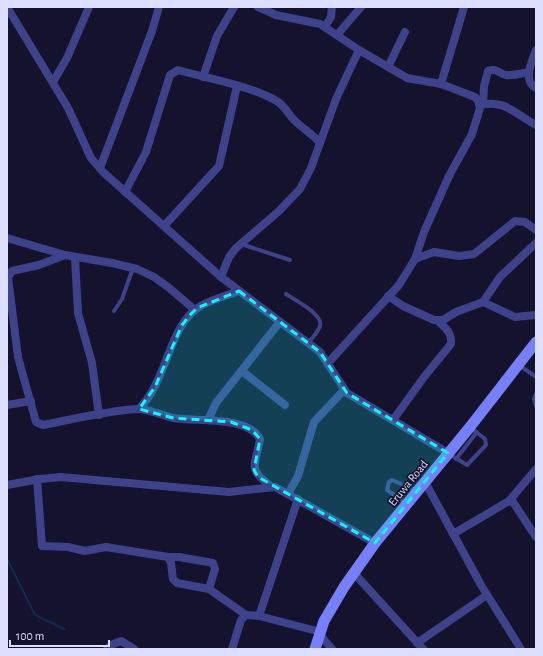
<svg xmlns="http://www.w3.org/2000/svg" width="543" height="656" font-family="'Alegreya Sans',sans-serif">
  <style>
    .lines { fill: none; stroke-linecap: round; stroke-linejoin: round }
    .stream { stroke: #0e2c4f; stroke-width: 2 }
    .service { stroke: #3e428a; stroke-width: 4 }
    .minor { stroke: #3e428a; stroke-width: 8 }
    .secondary { stroke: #7680fd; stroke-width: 11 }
    .marked { fill: #0dfafb; fill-opacity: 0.2; stroke: #0dfafb; stroke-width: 3; stroke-dasharray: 8 5; stroke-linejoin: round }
    .labels { text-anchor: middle; stroke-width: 3.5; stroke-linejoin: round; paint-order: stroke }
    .street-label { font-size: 12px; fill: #dedefe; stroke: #14122c }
  </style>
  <rect width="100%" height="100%" fill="#14122c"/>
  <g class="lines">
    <polyline class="stream" points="7,559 35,615 64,629"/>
    <g class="service">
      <polyline points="241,244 290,260"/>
      <path d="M286,294C295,300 324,315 320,326C318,332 313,337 309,342"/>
      <polyline points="114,311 122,299 133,268"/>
      <polyline points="519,365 536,377"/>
      <polyline points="536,394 534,399 536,406"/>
      <polyline points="449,454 467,465 486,445 485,439 470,427"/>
      <polyline points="456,459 477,432"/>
      <polyline points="400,499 408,486"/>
      <polyline points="406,503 387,490 389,482 392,480 418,491"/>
    </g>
    <g class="minor">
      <polyline points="7,7 68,108 91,158 103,172 221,277 320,352 347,393 448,453"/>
      <polyline points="258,7 276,15 320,24 359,50 407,78 441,84 475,97 478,101 480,108 472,134 449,176 424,232 415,259 399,285 328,363"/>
      <polyline points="325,27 331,17 332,7"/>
      <polyline points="337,35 361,7"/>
      <path d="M536,50C532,61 522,81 536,88"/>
      <polyline points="388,67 405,32"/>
      <polyline points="203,77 217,36 234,7"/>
      <polyline points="53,82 67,58 89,7"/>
      <polyline points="441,84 464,7"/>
      <path d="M483,104L484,86L488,71C496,68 499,73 506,75C512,76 523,73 529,72"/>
      <path d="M480,105C505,99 515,114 536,125"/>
      <polyline points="100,168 152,31 159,7"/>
      <path d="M125,192L146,152L170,75L178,70C206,78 251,86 275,100C284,104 287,113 294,120C302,128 311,133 319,142"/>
      <polyline points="164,226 219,166 237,86"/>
      <polyline points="7,238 65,255"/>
      <polyline points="75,258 78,313 92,363 99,415"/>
      <polyline points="415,259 434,252 459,256 474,254 515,221 525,222 536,230"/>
      <polyline points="221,277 229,257 236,248 278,212 300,189 311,168 336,99 359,50"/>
      <polyline points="388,296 403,306 434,320 443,320 456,312 483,302 500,277 536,243"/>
      <polyline points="483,302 515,317 536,315"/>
      <path d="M195,310L168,287L154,277L137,269L112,263L65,255L39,265L12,271L8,277L18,357L36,422L43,425C74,419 106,411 137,409C149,409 162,415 173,418C196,422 247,415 260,439C255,467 247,469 272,487"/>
      <polyline points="242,371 285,405"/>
      <polyline points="7,405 31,401"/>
      <path d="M139,409C166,382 169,329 196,309C208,300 226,296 239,291"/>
      <polyline points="208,420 216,403 279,323"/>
      <path d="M393,420L424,377L451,344C452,333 446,328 438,321"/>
      <polyline points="37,479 42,546 68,547 85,551 106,547 168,557 171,563 173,579 177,583 209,589 246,615"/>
      <polyline points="425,482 481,585 521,649"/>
      <polyline points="7,485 40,479 61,477 229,492 275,487 375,543"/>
      <polyline points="288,494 298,476 314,422 344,390"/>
      <polyline points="509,501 536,469"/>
      <polyline points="453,534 509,501 513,502 536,537"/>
      <polyline points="168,557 179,557 213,563 215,569 209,589"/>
      <polyline points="354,573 423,649"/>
      <polyline points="259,616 298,499"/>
      <polyline points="320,635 332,649"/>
      <polyline points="417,643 487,595"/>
      <polyline points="107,649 111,645 121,641 134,649"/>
      <polyline points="232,649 241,620 246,615 259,616 321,632"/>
    </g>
    <polyline class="secondary" points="315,649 324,621 344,587 375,543 470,427 536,342"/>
  </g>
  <path class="marked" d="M239,291L320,352L347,393L448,453L375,543L258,477L254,470L260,439L252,430L231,422L173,418L139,409L155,387L182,325L190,315L197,308Z"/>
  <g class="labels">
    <g class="street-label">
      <text transform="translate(408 483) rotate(-51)" y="4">Eruwa Road</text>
    </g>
  </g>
  <rect width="543" height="656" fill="none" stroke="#dedefe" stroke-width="16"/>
  <path d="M10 640v6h99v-6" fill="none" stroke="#dedefe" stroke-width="2"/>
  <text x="16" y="640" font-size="12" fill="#dedefe" stroke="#14122c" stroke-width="3" paint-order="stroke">100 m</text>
</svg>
